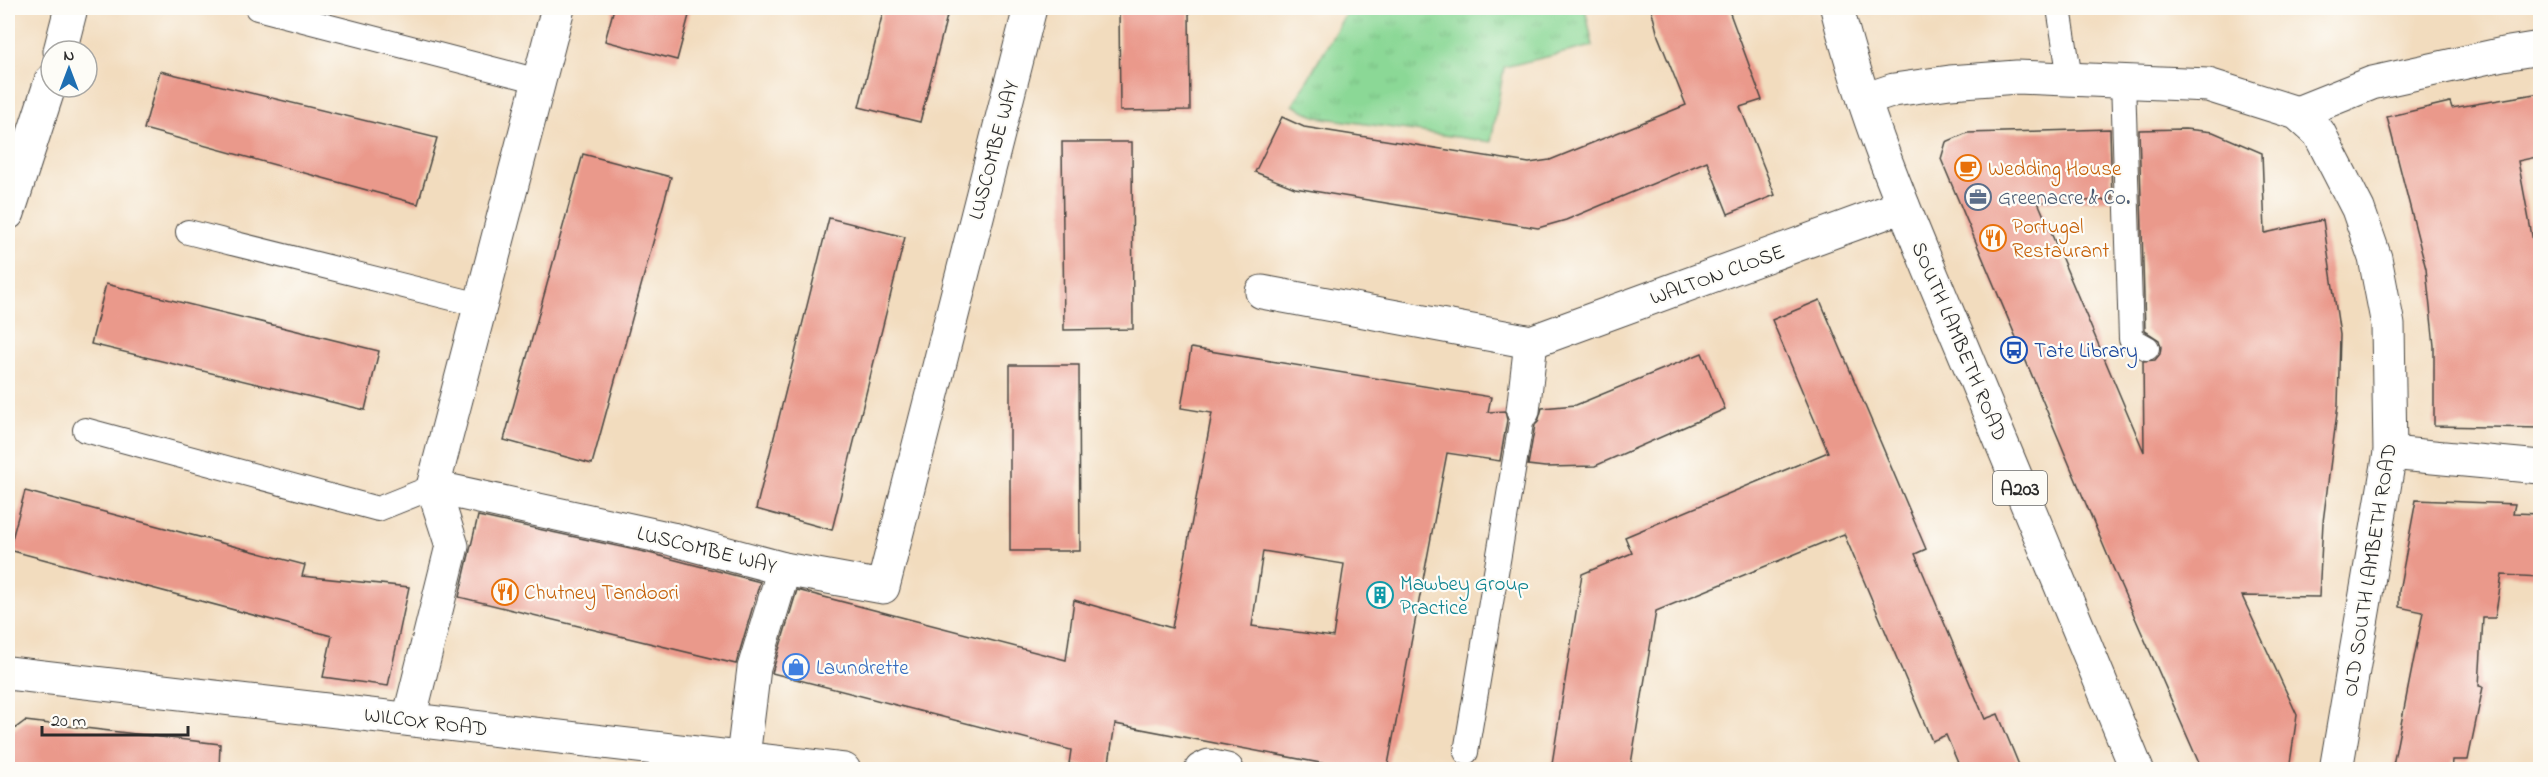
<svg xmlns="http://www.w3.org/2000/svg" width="2548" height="777" font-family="'Indie Flower',sans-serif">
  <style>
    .park { fill: url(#park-tufts); stroke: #5b8260; stroke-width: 1.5 }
    .building { fill: #ea998b; fill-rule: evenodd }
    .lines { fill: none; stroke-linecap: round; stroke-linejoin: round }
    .service-casing { stroke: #494641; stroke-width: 26 }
    .pedestrian-casing { stroke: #494641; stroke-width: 35 }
    .minor-casing { stroke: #494641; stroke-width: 35 }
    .primary-casing { stroke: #494641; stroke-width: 35 }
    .trunk-casing { stroke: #494641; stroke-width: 35 }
    .service { stroke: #fff; stroke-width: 24 }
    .pedestrian { stroke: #fff; stroke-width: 33 }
    .minor { stroke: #fff; stroke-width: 33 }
    .primary { stroke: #fff; stroke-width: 33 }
    .trunk { stroke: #fff; stroke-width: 33 }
    .labels { text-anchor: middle; stroke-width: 4.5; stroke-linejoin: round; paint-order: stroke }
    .shield { fill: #fdfcf7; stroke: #6a6a68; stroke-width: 1.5 }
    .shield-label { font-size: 20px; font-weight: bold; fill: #2b2b2b }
    .street-label { font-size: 21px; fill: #2b2b2b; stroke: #fdfcf7 }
    .food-label { font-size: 21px; fill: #c56008; stroke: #fdfcf7; text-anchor: start }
    .service-label { font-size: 21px; fill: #4e5e75; stroke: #fdfcf7; text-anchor: start }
    .transit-label { font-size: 21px; fill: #164399; stroke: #fdfcf7; text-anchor: start }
    .culture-label { font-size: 21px; fill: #0d838f; stroke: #fdfcf7; text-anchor: start }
    .shop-label { font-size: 21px; fill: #366cbe; stroke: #fdfcf7; text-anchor: start }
  </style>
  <defs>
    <pattern id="park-tufts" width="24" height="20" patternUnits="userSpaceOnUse" patternTransform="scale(1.5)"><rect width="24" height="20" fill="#8bd896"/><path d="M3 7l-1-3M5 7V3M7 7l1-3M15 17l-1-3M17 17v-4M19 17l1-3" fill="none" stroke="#78ba81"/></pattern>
  </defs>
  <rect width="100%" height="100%" fill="#fdfcf7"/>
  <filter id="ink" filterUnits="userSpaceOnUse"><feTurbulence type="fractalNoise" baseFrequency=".0167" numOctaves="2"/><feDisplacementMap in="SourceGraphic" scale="12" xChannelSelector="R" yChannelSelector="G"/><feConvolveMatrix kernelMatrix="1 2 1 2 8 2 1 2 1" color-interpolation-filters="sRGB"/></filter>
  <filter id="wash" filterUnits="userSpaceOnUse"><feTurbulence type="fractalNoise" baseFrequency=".008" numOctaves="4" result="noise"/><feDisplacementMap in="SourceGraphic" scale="24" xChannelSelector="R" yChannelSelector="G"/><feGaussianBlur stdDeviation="1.35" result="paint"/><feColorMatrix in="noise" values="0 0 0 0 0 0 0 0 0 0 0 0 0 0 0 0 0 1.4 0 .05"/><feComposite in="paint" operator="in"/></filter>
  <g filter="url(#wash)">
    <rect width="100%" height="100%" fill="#f2dcbe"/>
    <polygon class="park" points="1349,8 1585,8 1593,46 1504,67 1491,142 1317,117 1293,105"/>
    <g id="blocks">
      <g class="building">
        <polygon points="614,8 691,8 677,60 605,41"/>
        <polygon points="884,8 949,8 920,122 859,107"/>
        <polygon points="1119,8 1189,8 1190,110 1120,111"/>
        <polygon points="1651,8 1728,8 1762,100 1740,107 1775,195 1728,214 1707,161 1566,220 1538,228 1295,188 1255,172 1282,117 1304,127 1529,163 1550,160 1686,105 1658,36"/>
        <polygon points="160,71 437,138 418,204 144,129"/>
        <polygon points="2541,93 2541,156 2518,161 2541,284 2541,428 2434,426 2434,346 2426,269 2387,117 2450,102 2452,108"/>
        <polygon points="2110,129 2112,200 2038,202 2144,452 2143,361 2155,360 2160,354 2161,347 2159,340 2145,331 2139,130 2185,129 2213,132 2262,153 2265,233 2323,220 2340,335 2338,405 2323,522 2319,597 2242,596 2297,715 2289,770 2202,770 2107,554 1941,159 1946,142 1967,133"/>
        <polygon points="1062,142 1132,142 1133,329 1064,330"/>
        <polygon points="583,154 671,177 592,464 504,440"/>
        <polygon points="829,218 905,237 832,530 756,509"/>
        <polygon points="106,284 379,351 365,410 91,344"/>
        <polygon points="1820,300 1926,549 1915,554 1985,719 1998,714 2021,770 1961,770 1946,735 1932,741 1844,534 1656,611 1630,770 1551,770 1582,574 1632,553 1625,537 1828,452 1772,320"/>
        <path d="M1191,348L1491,397L1488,412L1505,411L1507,420L1500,461L1447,453L1387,770H1357L1115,724L1108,769L1069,764L1071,750L772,673L797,590L1066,660L1074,600L1172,628L1212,413L1181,408ZM1263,551L1344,564L1333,637L1252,626Z"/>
        <polygon points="1702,353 1725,409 1595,466 1545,467 1528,465 1535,425 1538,422 1542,408 1576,405"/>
        <polygon points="1010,365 1079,365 1080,551 1010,551"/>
        <polygon points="25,491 305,565 302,576 409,587 388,686 323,677 332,636 9,550"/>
        <polygon points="2416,500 2515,504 2513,513 2541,514 2541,577 2502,575 2495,618 2483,618 2479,686 2483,687 2468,760 2453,760 2452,770 2392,770 2423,612 2399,607 2399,591"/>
        <polygon points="478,516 649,553 760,582 736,664 459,597"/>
        <polygon points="25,721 220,744 219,770 8,770 9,733"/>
      </g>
    </g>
  </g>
  <g filter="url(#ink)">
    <use href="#blocks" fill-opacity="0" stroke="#494641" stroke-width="1.5"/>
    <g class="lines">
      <defs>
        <g id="service">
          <polyline points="257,8 539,81"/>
          <polyline points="2059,8 2070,79"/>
          <polyline points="2123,80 2131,339 2147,348"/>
          <polyline points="188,232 480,305"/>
          <polyline points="85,430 378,509 433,487"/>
          <polyline points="1466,752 1523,411"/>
        </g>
        <g id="pedestrian">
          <polyline points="409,719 452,546 433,487"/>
          <polyline points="743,757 754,668 784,569"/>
          <polyline points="1201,770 1209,766 1227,770"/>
        </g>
        <g id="minor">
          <polyline points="558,8 433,487 672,539 784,569 883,587 1030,8"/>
          <polyline points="1864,100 1894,90 1950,82 2017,77 2208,85 2297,113 2319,133 2358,209 2375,258 2388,325 2390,453 2336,770"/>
          <polyline points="2297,113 2372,83 2503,54 2540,48"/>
          <polyline points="1262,292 1531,342 1903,206"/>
          <polyline points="1523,411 1531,342"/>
          <polyline points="2390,453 2540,467"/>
          <polyline points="8,673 844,770"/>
        </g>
        <g id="primary">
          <polyline points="60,51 71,8"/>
          <polyline points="8,213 51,81"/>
        </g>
        <path id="trunk" d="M1837,8C1867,129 1919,244 1967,359C2024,496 2080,633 2137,770"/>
      </defs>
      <use href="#service" class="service-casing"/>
      <use href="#pedestrian" class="pedestrian-casing"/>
      <use href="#minor" class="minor-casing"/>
      <use href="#primary" class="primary-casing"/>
      <use href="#trunk" class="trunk-casing"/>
      <use href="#service" class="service"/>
      <use href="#pedestrian" class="pedestrian"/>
      <use href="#minor" class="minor"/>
      <use href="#primary" class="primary"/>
      <use href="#trunk" class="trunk"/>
    </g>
  </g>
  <defs>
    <symbol id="cafe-ring" viewBox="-11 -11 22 22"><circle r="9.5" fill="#fdfcf7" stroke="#e8710a" stroke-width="1.5"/><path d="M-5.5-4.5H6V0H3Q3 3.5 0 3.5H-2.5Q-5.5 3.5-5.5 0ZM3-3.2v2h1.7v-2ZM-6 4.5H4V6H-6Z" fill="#e8710a"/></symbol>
    <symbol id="office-ring" viewBox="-11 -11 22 22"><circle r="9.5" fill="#fdfcf7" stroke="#5c6f8a" stroke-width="1.5"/><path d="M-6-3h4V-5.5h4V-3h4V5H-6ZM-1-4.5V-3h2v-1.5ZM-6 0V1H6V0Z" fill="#5c6f8a"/></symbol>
    <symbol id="restaurant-ring" viewBox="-11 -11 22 22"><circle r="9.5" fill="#fdfcf7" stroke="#e8710a" stroke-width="1.5"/><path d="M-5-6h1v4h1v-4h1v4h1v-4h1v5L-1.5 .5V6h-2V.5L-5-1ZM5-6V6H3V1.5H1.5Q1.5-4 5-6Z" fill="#e8710a"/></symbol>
    <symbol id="bus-ring" viewBox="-11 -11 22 22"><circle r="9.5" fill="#fdfcf7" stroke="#1a4fb4" stroke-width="1.5"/><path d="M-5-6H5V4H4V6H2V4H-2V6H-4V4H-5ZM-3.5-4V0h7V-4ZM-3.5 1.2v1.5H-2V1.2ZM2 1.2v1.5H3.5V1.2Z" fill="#1a4fb4"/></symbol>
    <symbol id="building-ring" viewBox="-11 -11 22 22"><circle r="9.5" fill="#fdfcf7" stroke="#0f9aa8" stroke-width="1.5"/><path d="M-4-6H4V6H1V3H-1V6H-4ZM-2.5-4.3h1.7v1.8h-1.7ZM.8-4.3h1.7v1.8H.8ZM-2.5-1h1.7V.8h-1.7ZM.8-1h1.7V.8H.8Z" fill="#0f9aa8"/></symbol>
    <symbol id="shop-ring" viewBox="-11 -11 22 22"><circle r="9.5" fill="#fdfcf7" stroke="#3f7fe0" stroke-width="1.5"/><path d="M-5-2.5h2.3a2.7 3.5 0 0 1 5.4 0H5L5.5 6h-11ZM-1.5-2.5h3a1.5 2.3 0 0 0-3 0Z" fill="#3f7fe0"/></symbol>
  </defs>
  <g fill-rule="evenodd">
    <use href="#cafe-ring" x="1953" y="153" width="30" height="30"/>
    <use href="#office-ring" x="1963" y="182" width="30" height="30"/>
    <use href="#restaurant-ring" x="1978" y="223" width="30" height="30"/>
    <use href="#bus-ring" x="1999" y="335" width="30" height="30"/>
    <use href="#restaurant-ring" x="490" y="577" width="30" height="30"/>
    <use href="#building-ring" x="1365" y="580" width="30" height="30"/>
    <use href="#shop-ring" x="781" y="652" width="30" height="30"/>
  </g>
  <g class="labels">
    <rect class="shield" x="1993" y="471" width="54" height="34" rx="4.5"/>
    <g class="shield-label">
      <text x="2020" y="495">A203</text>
    </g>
    <g class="street-label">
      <text transform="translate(993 150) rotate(-75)" y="7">LUSCOMBE WAY</text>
      <text transform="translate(1717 274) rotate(-20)" y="7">WALTON CLOSE</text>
      <text transform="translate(1960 341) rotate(67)" y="7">SOUTH LAMBETH ROAD</text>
      <text transform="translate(707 549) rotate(14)" y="7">LUSCOMBE WAY</text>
      <text transform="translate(2369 570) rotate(-81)" y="7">OLD SOUTH LAMBETH ROAD</text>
      <text transform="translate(426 721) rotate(7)" y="7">WILCOX ROAD</text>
    </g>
    <g class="food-label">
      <text x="1988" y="175">Wedding House</text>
      <text x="2012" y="233">Portugal<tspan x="2012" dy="24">Restaurant</tspan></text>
      <text x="524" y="599">Chutney Tandoori</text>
    </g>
    <g class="service-label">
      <text x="1998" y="204">Greenacre &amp; Co.</text>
    </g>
    <g class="transit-label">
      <text x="2034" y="357">Tate Library</text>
    </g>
    <g class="culture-label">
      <text x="1400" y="590">Mawbey Group<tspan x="1400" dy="24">Practice</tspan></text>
    </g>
    <g class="shop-label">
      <text x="816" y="674">Laundrette</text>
    </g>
  </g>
  <rect width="2548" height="777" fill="none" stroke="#fdfcf7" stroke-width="30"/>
  <g transform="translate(69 69)"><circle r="28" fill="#fdfcf7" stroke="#a9a8a5" stroke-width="1.5"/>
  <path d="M0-4.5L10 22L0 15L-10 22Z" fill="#1f6fb2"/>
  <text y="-9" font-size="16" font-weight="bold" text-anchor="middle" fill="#2b2b2b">N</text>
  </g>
  <path d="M42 726v9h146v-9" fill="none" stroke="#2b2b2b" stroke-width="3"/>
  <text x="51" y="726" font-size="18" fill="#2b2b2b" stroke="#fdfcf7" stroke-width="4.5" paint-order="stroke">20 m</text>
</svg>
